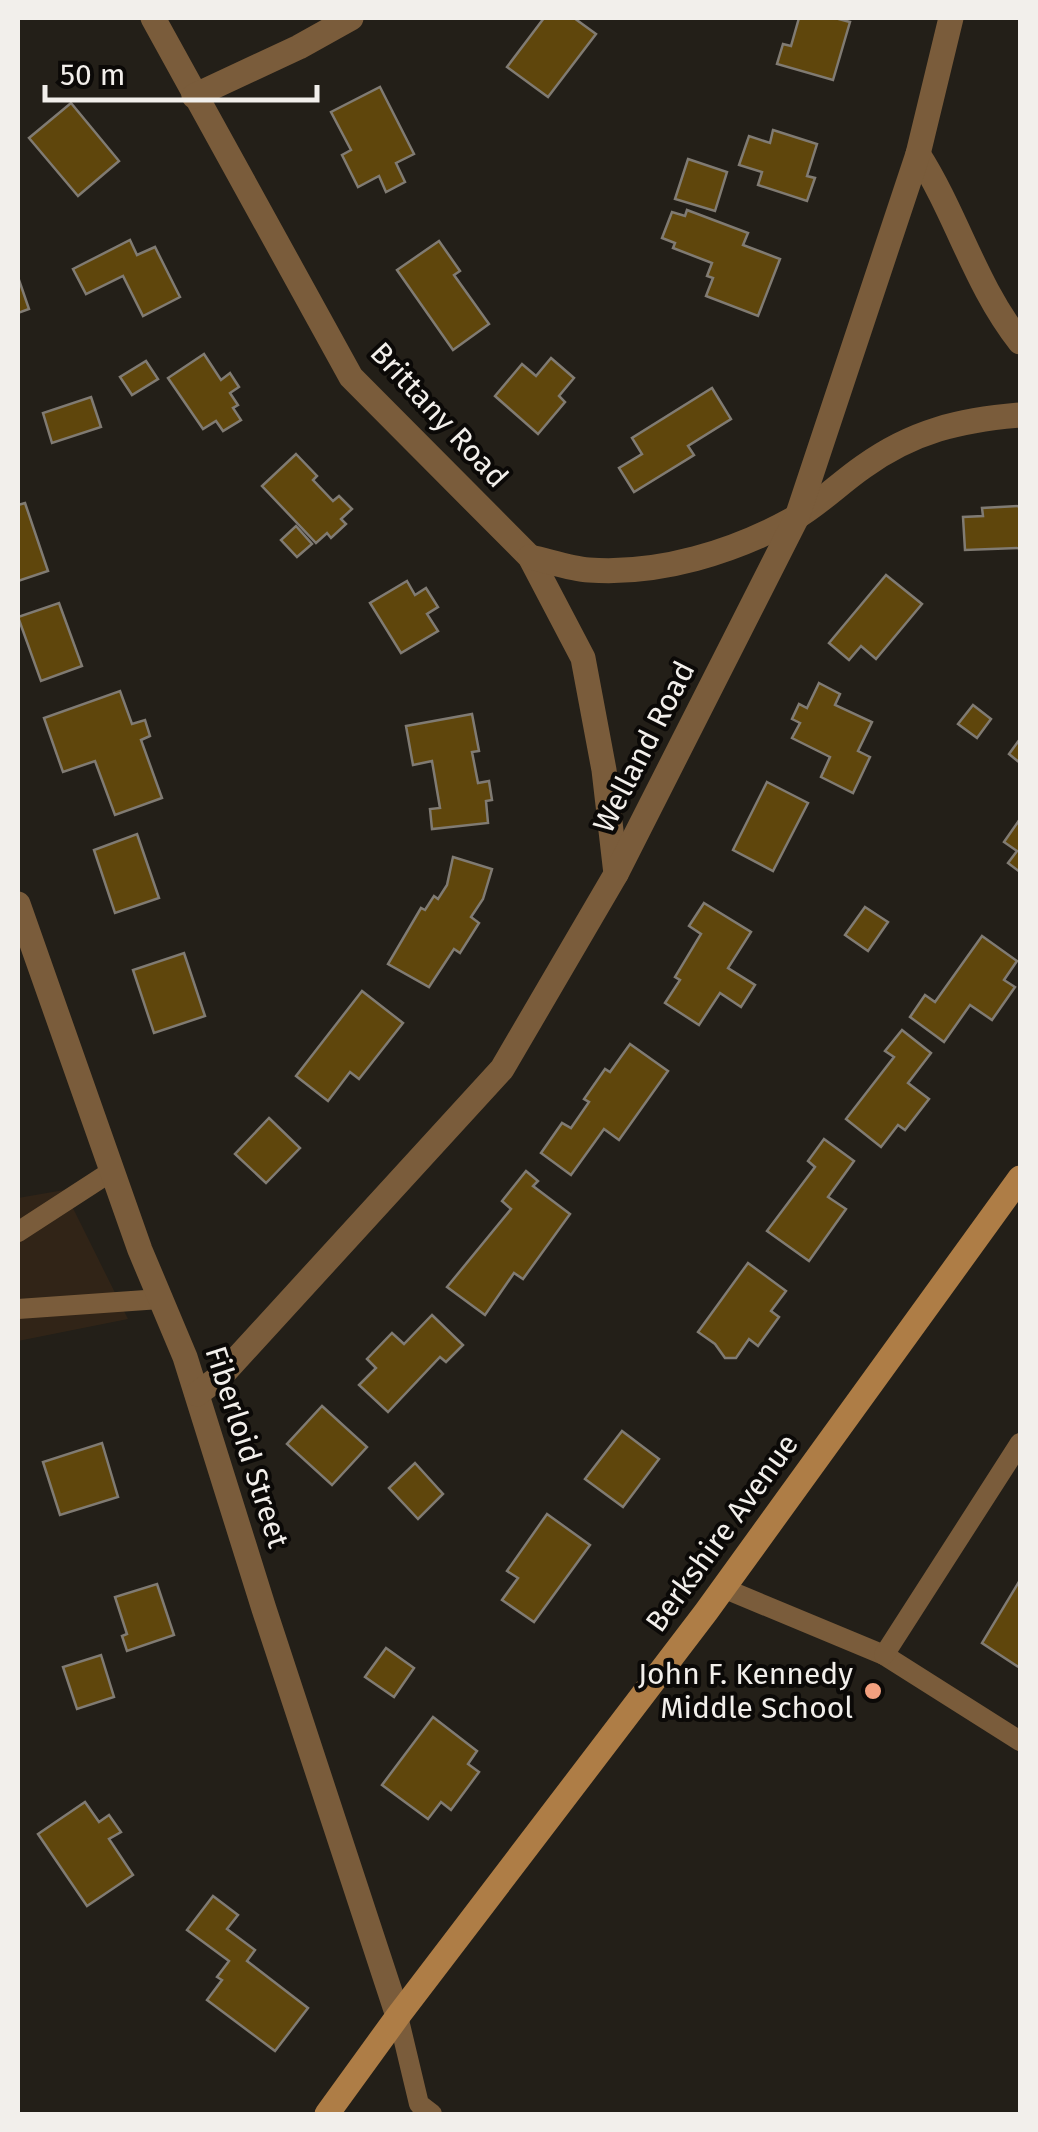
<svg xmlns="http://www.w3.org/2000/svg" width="1038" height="2132" font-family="'Fira Sans',sans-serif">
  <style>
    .industrial { fill: #312417 }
    .building { fill: #5f460c; stroke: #807b73; stroke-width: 2.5 }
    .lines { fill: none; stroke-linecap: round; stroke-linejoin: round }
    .service { stroke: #7a5c3b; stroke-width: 20 }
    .minor { stroke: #7a5c3b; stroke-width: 25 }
    .secondary { stroke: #ae7d46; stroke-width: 25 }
    .poi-dot { fill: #f2a07f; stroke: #0b0907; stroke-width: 4 }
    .labels { text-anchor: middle; stroke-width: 8; stroke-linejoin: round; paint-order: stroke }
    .street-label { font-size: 30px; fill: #f2efeb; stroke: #0b0907 }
    .poi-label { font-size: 30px; fill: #f2efeb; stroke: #0b0907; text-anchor: end }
  </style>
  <rect width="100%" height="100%" fill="#231f18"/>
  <polygon class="industrial" points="64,1190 128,1319 18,1341 18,1198"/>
  <g class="building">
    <polygon points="544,18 574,18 596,34 548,97 507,67"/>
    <polygon points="799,18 835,18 850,22 833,80 777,64 783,44 791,46"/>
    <polygon points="380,87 414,154 396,163 405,182 386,192 379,176 358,187 342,155 351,150 331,112"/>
    <polygon points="71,103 119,161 78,196 29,138"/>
    <polygon points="773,130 817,144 807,176 815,178 807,201 758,185 762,172 739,165 749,136 770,143"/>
    <polygon points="688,159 727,172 715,211 675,199"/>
    <polygon points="687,210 748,233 743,245 780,259 758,316 706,296 713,278 707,276 712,263 673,248 675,243 662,238 672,212 685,216"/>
    <polygon points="130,240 137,255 155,247 180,297 143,316 123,276 86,294 73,269"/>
    <polygon points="439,241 460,271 454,275 489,324 453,350 397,270"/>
    <polygon points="19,280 29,309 18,313 18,281"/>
    <polygon points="204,354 221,380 230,373 239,387 230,393 238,405 233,408 241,420 223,431 216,421 203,429 168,378"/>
    <polygon points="551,358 574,378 559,396 565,402 538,434 495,396 522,364 536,376"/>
    <polygon points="146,361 158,379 132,395 120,377"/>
    <polygon points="712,388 731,419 688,446 694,455 634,492 619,468 642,454 632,438"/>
    <polygon points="91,397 101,427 52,443 43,413"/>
    <polygon points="296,454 317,476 313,480 333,501 339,496 352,509 341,519 346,524 331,538 327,533 316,543 262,486"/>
    <polygon points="25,503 48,571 18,581 18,505"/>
    <polygon points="1020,506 1020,548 965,550 963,517 983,516 982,508"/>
    <polygon points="296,526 312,544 297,557 281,540"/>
    <polygon points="886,575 922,604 876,659 861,646 849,660 829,643"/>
    <polygon points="407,581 415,595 426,588 438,607 427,614 438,631 401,653 370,603"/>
    <polygon points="59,603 82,666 41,681 18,617"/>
    <polygon points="819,683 840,694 835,705 872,722 858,751 870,757 853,793 821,777 830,757 792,738 800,723 792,719 799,704 807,708"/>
    <polygon points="120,691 132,724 145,720 150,736 141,740 162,798 115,815 95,761 63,772 44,718"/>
    <polygon points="973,705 991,719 977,738 958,724"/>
    <polygon points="472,714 479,751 472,752 478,783 489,781 492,800 486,801 488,823 432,829 430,809 440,808 432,761 413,765 406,726"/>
    <polygon points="1020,739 1020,763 1009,754"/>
    <polygon points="767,782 808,803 773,871 733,850"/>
    <polygon points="1020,819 1020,872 1008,863 1017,851 1004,842"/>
    <polygon points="137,834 159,898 115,913 94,850"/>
    <polygon points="453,857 492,869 483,899 471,917 479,923 460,953 454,949 429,987 388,964 421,908 425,910 434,896 438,899 447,885"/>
    <polygon points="704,903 751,932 728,968 755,985 741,1007 720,993 699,1025 665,1003 680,980 675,977 701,934 689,926"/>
    <polygon points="865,907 888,922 868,951 845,935"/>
    <polygon points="982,936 1017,961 1004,980 1015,987 992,1020 970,1005 944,1042 910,1017 925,995 935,1002"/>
    <polygon points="184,953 205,1016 154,1033 133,970"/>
    <polygon points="362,991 403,1023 359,1079 350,1072 328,1101 296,1076"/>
    <polygon points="902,1030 931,1053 908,1083 929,1099 905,1130 898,1125 881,1147 846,1119 894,1057 885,1051"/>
    <polygon points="630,1044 668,1071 619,1140 604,1129 571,1175 541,1153 562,1123 571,1128 589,1102 584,1099 605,1069 610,1072"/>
    <polygon points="269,1118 300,1148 266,1183 235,1154"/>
    <polygon points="824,1139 854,1161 828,1197 846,1209 809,1261 767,1231 815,1167 808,1161"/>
    <polygon points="526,1171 538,1181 533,1186 570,1214 523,1279 514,1273 485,1315 447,1287 511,1209 502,1201"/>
    <polygon points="748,1263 786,1291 771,1311 779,1317 758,1346 749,1339 736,1358 725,1358 715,1344 698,1332"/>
    <polygon points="432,1315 463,1345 446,1362 440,1357 388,1412 359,1385 376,1368 367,1359 392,1333 404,1344"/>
    <polygon points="322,1406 367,1447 332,1485 287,1444"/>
    <polygon points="622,1431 659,1459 623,1507 585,1479"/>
    <polygon points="102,1443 118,1497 60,1515 43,1462"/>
    <polygon points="415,1463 443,1494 418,1519 389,1488"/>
    <polygon points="547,1514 590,1545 534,1622 502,1600 518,1578 507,1571"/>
    <polygon points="1020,1580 1020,1668 982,1643"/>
    <polygon points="157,1584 174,1635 127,1651 122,1636 127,1634 115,1597"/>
    <polygon points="386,1648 414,1668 394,1697 365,1677"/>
    <polygon points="101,1655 114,1697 77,1709 63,1667"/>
    <polygon points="433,1717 477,1751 468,1764 479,1772 451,1810 441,1802 428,1819 382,1785"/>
    <polygon points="85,1802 99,1822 109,1815 121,1832 109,1839 133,1875 87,1906 38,1834"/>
    <polygon points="213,1896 238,1915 227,1929 255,1950 247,1961 308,2008 275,2051 207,2000 222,1980 217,1977 229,1961 187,1930"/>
  </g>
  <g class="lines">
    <g class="service">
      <polyline points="18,1232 112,1171"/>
      <polyline points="18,1309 160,1299"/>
      <polyline points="723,1588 884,1655 1020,1741"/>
      <polyline points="884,1655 1020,1443"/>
      <polyline points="398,2016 419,2104 432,2114"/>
    </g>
    <g class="minor">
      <polyline points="153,18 351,377 530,557 583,658 604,770 616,874"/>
      <polyline points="194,96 299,47 351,18"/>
      <path d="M918,154C957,215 975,285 1020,342"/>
      <path d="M530,557C549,561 570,569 589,570C659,575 734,552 795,518C819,504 840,483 863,467C913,431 960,420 1020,415"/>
      <polyline points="18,904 140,1250 185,1357 264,1609 398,2016"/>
      <polyline points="197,1394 221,1376 502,1069 616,874 797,517 918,154 951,18"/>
    </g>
    <polyline class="secondary" points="327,2114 398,2016 706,1612 1020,1178"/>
  </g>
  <circle class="poi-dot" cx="873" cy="1691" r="10"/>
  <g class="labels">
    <g class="street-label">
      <text transform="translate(439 415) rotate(47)" y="10">Brittany Road</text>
      <text transform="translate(644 747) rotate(-63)" y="10">Welland Road</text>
      <text transform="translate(247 1447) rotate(72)" y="10">Fiberloid Street</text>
      <text transform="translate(722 1533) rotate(-54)" y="10">Berkshire Avenue</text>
    </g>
    <g class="poi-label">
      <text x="853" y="1684">John F. Kennedy<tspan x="853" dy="34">Middle School</tspan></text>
    </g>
  </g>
  <rect width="1038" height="2132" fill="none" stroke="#f2efeb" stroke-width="40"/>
  <path d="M45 85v15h272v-15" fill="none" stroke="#f2efeb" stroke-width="5"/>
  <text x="60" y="85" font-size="30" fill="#f2efeb" stroke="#0b0907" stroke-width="8" paint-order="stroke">50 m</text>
</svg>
